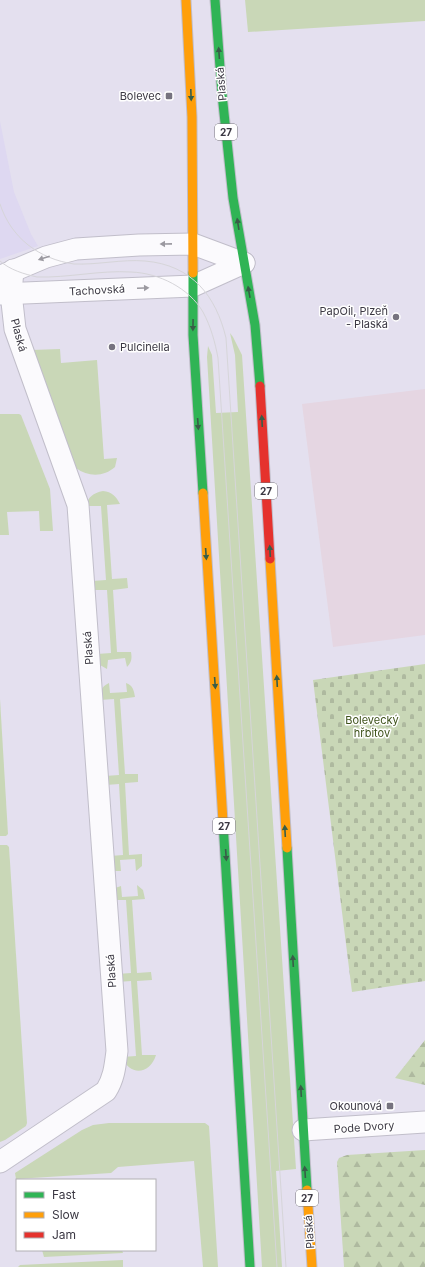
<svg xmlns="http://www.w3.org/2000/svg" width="425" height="1267" font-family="Inter,sans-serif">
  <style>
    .built { fill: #ded8f1 }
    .industrial { fill: #e5d6e2 }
    .grass { fill: #c9d7b7 }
    .forest { fill: url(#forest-firs) }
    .cemetery { fill: url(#cemetery-stones) }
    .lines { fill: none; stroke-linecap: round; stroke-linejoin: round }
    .street-casing { stroke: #c1beca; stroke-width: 23 }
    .fast-casing { stroke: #c1beca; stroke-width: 11 }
    .slow-casing { stroke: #c1beca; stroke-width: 11 }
    .jam-casing { stroke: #c1beca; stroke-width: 11 }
    .street { stroke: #fbfafd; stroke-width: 21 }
    .fast { stroke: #30b455; stroke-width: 9 }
    .slow { stroke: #ff9f0a; stroke-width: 9 }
    .jam { stroke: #e5322d; stroke-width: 9 }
    .tram { stroke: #d6d5d9; stroke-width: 1 }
    .oneway { fill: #385d48 }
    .oneway2 { fill: #9b99a0 }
    .poi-dot { fill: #76737f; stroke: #fff; stroke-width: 1.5 }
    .labels { text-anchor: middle; stroke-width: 3; stroke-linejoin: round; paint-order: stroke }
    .shield { fill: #fff; stroke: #76747b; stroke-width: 1 }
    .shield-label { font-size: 10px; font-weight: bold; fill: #3b3843 }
    .street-label { font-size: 11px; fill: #3b3843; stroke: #fff }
    .poi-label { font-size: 11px; fill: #3b3843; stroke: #fff; text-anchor: end }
    .park-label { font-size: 11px; fill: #3d5119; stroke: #fff }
  </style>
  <defs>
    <pattern id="forest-firs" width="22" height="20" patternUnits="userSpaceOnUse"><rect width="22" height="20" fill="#c9d7b7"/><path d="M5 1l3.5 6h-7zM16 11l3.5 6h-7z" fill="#aeb99f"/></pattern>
    <pattern id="cemetery-stones" width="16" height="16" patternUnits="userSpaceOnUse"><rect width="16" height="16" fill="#c9d7b7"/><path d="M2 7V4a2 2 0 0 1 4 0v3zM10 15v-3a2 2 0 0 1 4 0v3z" fill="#aeb99f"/></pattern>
  </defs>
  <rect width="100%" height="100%" fill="#e4e0ef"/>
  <polygon class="built" points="0,121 14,192 31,234 38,246 0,259"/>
  <polygon class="industrial" points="425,389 425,635 333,647 302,404"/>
  <g class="grass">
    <polygon points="245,0 425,0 425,21 248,32"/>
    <polygon points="230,333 233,337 242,355 296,1169 276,1171 282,1267 262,1267 207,357 208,346 212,355 216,413 238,412 235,355"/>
    <path d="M60,349L61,363L97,360L104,459L117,458L115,467C104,477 88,477 76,468L31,350Z"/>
    <polygon points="0,414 19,414 21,415 50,489 53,531 40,531 39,511 7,512 9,535 0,535"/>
    <path d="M103,491C112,492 116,496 120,504L107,505L112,579L127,578L128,588L113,590L117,652H131C132,658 132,662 127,667L125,658L108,660L107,669L100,665L97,654L111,653L107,590H93L92,581L106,580L101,506H86C88,497 93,493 103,491Z"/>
    <path d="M109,683L110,693L127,692L126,683C133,685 134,691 135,697L120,699L125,774H138V782L125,783L129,855L142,854V866L136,871L135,859L120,860L121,871H115L112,868L110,856L123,855L119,784L106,785L105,776L119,775L114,699L100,700C100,691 101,687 109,683Z"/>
    <polygon points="0,699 8,834 6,836 0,836"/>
    <polygon points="0,845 7,845 9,847 27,1123 26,1126 5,1140 0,1142"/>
    <path d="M137,885L143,890L145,899L132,900L137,973L151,972L152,980L137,981L142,1055H156C150,1075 129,1076 122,1057L136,1056L131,981L117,982V974L131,973L126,900H112L115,888L121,886L122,897L138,896Z"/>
    <polygon points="109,1123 205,1123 209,1126 218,1267 203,1267 194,1161 118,1167 111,1173 16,1179 15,1173 82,1130 93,1125"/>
    <polygon points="42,1250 122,1250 123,1253 44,1257"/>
    <polygon points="123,1260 123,1267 18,1267 20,1265"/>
  </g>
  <g class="forest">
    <polygon points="425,1040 425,1085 395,1078"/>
    <polygon points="425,1150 425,1267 344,1267 337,1162 339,1158 347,1155"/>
  </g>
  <polygon class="cemetery" points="425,664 425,981 352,992 313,680"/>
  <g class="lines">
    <defs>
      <g id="street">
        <polyline points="1,276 46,257 76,249 139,245 193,244 244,263"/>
        <polyline points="0,294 193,286 244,263"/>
        <polyline points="303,1130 425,1122"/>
        <path d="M0,1162L106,1091C114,1078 115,1067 117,1051L78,505L15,329L11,293L13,270"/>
      </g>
      <g id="fast">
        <polyline points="215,0 222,94 233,198 255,325 260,386"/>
        <polyline points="193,273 193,335 203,493"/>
        <polyline points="223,822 250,1267"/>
        <polyline points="287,848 307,1190"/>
      </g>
      <g id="slow">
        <polyline points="186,0 192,117 193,273"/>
        <polyline points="203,493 223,822"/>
        <polyline points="270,559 287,848"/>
        <polyline points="307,1190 312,1267"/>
      </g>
      <polyline id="jam" points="260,386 270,559"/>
    </defs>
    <use href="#street" class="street-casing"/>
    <use href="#fast" class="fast-casing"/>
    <use href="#slow" class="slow-casing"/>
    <use href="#jam" class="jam-casing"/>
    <use href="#street" class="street"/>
    <use href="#fast" class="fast"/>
    <use href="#slow" class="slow"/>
    <use href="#jam" class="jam"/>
    <g class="tram">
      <path d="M0,204C11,238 39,259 74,264C98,265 122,259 145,261C192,265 216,296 226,338L286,1267"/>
      <path d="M0,261C10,270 24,274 37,277C68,278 100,270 131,272C159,273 189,288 203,312C211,327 215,342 218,358L277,1267"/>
    </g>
  </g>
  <defs><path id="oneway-solid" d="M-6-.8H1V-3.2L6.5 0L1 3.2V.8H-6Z"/></defs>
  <g class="oneway">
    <use href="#oneway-solid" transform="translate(219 53) rotate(-94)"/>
    <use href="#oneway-solid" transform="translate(191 95) rotate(88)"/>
    <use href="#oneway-solid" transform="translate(238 224) rotate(-99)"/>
    <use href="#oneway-solid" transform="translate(249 292) rotate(-100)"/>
    <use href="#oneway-solid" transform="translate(193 325) rotate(91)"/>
    <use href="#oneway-solid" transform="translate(262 421) rotate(-93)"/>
    <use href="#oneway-solid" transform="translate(198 424) rotate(86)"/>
    <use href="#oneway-solid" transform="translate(270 551) rotate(-93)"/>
    <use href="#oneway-solid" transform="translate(206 554) rotate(86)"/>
    <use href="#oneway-solid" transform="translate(277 681) rotate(-93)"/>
    <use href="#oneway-solid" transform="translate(215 683) rotate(86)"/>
    <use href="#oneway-solid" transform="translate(285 831) rotate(-93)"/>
    <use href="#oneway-solid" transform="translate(226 855) rotate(86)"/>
    <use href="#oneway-solid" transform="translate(293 961) rotate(-93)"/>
    <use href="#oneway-solid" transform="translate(301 1091) rotate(-93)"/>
    <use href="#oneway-solid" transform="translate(305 1172) rotate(-94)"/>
  </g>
  <g class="oneway2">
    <use href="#oneway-solid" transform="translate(166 244) rotate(179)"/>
    <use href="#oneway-solid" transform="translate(44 258) rotate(162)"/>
    <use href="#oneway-solid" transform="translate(143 288) rotate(-2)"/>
  </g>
  <g class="poi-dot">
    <rect x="165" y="92" width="8" height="8" rx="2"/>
    <circle cx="396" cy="317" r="4"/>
    <circle cx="112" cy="347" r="4"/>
    <rect x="386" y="1102" width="8" height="8" rx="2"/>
  </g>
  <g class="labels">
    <g class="shield">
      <rect x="215" y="124" width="22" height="16" rx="3"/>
      <rect x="255" y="483" width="22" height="16" rx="3"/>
      <rect x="213" y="818" width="22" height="16" rx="3"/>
      <rect x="296" y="1190" width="22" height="16" rx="3"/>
    </g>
    <g class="shield-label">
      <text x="226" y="136">27</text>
      <text x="266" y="495">27</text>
      <text x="224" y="830">27</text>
      <text x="307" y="1202">27</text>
    </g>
    <g class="street-label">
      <text transform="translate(221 84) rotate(-95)" y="4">Plaská</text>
      <text transform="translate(97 290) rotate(-3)" y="4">Tachovská</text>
      <text transform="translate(19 335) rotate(75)" y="4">Plaská</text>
      <text transform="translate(88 648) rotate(-94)" y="4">Plaská</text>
      <text transform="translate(111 971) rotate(-94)" y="4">Plaská</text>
      <text transform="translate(364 1127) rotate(-4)" y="4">Pode Dvory</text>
      <text transform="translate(309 1232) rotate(-94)" y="4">Plaská</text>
    </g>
    <g class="poi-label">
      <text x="161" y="100">Bolevec</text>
      <text x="388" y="315">PapOil, Plzeň<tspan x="388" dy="13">- Plaská</tspan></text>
      <text x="120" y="351" text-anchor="start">Pulcinella</text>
      <text x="382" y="1110">Okounová</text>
    </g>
    <g class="park-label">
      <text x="372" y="724">Bolevecký<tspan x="372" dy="13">hřbitov</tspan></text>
    </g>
  </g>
  <rect x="16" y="1179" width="140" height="72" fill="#ffffff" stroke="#b1afb4"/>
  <rect x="24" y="1192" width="20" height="6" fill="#30b455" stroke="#b1afb4"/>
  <text x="52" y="1199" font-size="12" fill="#3b3843">Fast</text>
  <rect x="24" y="1212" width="20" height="6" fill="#ff9f0a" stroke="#b1afb4"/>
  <text x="52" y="1219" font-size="12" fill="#3b3843">Slow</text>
  <rect x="24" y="1232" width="20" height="6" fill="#e5322d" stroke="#b1afb4"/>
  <text x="52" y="1239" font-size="12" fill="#3b3843">Jam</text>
</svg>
